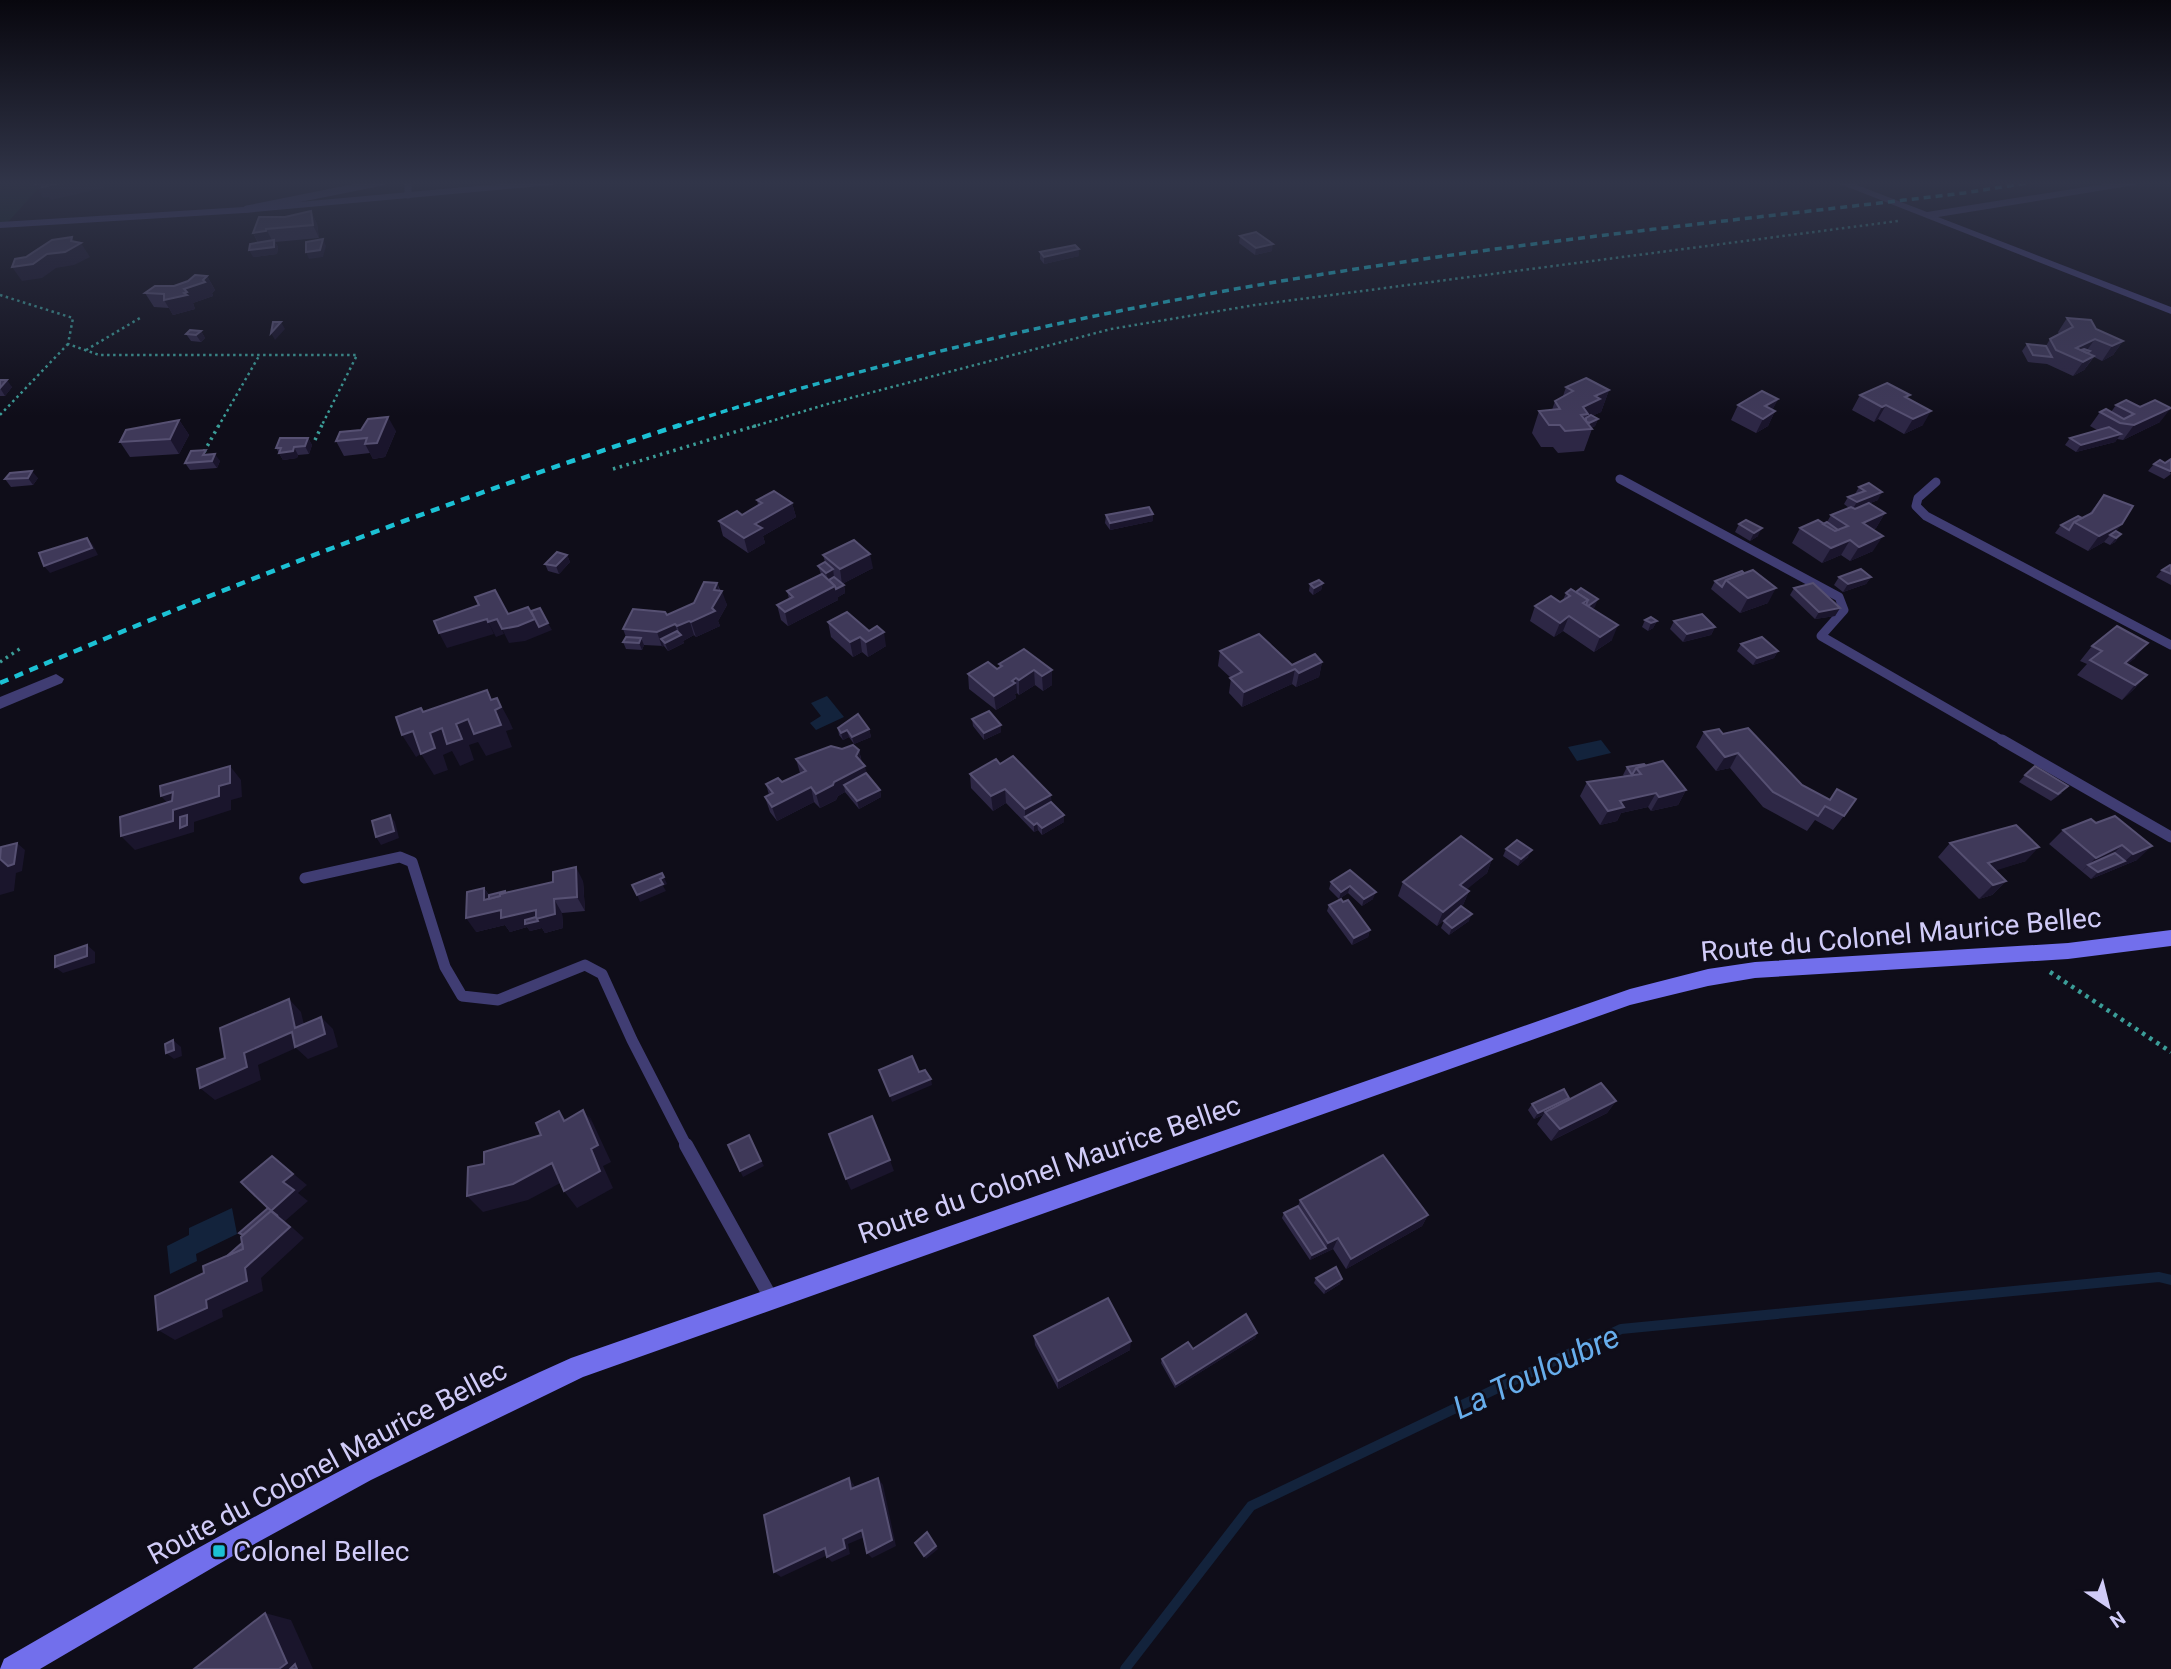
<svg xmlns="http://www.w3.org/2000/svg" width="2171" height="1669" font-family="Roboto,sans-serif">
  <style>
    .green { fill: #122 }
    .water { fill: #13233c }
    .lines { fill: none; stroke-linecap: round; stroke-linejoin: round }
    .stream { stroke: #13233c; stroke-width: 10 }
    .path-far2 { stroke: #3b9d98; stroke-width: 2.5; stroke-dasharray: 2.5 3.5; stroke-linecap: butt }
    .path-far1 { stroke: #3b9d98; stroke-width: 3.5; stroke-dasharray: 2.5 4.5; stroke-linecap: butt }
    .path { stroke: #3b9d98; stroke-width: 4.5; stroke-dasharray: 3.5 5; stroke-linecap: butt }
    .lane-far3 { stroke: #403d73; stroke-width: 7 }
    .lane-far2 { stroke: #403d73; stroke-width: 9 }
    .lane-far1 { stroke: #403d73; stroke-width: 11 }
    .lane { stroke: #403d73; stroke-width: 14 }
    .street { fill: #403d73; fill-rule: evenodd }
    .secondary { fill: #726fec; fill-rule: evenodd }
    .rail-far1 { stroke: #1cc1d4; stroke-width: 3.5; stroke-dasharray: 7 5; stroke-linecap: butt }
    .rail { stroke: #1cc1d4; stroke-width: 4.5; stroke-dasharray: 9 7; stroke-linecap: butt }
    .wall { fill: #2d2745 }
    .shaded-wall { fill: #1a152c; fill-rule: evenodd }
    .building { fill: #3f3959; stroke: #565072; stroke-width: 2 }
    .poi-dot { fill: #1cc1d4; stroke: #0f0d19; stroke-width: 2.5 }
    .labels { text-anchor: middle; stroke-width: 5; stroke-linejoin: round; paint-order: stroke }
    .near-street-label { font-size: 28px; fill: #d1ccf8; stroke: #0f0d19 }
    .near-poi-label { font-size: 28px; fill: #d1ccf8; stroke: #0f0d19; text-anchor: start }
    .near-water-label { font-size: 32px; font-style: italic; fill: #67adeb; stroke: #0f0d19 }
  </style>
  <rect width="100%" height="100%" fill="#0f0d19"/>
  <polygon class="green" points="0,182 44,182 8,222 0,222"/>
  <g class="water">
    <polygon points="827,696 844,717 816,730 810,723 821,716 811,703"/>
    <polygon points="1601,740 1611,753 1577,761 1568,747"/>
    <polygon points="232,1208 237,1234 196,1254 197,1261 170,1274 167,1246 189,1235 189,1228"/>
  </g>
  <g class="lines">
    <polyline class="stream" points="1125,1669 1251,1506 1621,1329 2159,1277 2171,1280"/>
    <g class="path-far2">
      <polyline points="0,295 73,318 68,344 99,355 357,355 321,427"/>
      <polyline points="86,350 140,318"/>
      <polyline points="0,415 68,344"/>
      <polyline points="218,427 259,356"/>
      <polyline points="752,427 824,405 1111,329 1255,305 1898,221"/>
    </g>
    <g class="path-far1">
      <polyline points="315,440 322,425"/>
      <polyline points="204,452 219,425"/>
      <polyline points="613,469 758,425"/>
      <polyline points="0,662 21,648"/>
    </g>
    <polyline class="path" points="2050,972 2171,1052"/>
    <g class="lane-far3">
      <polyline points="408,182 408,195"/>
      <polyline points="247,209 382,182"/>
    </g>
    <g class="lane-far2">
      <polyline points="1620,479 1839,597 1844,610 1821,636 2005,742"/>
      <polyline points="1936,482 1918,498 1916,506 1926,516 2171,645"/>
    </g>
    <g class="lane-far1">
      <polyline points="2002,740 2171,837"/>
      <polyline points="305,878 400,857 412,862 445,967 462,996 498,1000 585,965 602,974 632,1040 687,1147"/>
    </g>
    <polyline class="lane" points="686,1145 771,1298"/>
    <g class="street">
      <polygon points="520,182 557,182 552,185 244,213 0,228 0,222 244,207"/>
      <polygon points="1835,182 1849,182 1927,212 2117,182 2140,182 2135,185 1938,217 2171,307 2171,314"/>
      <polygon points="56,674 64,679 62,683 0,709 0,697"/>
    </g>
    <path class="secondary" d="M2171,930V946L2068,959L1755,978L1708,986L1630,1005L583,1377L371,1480L231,1557L40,1669H0L4,1659C190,1551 375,1446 571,1358L1630,989L1708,969L1755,962L2068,943Z"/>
    <path class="rail-far1" d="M675,427C852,369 1035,325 1219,292C1465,247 1715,223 1964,193L2033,182"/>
    <path class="rail" d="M0,683C224,587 449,500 680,425"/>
  </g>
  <g class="wall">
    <polygon points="311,211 317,224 319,238 275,242 278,247 277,254 253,257 258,243 253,233 285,217"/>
    <polygon points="1240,236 1272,251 1255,255 1239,243"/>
    <polygon points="1040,252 1079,256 1044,264 1040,259"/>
    <polygon points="207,276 215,290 212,293 213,296 193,303 195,309 173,315 169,308 154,307 145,293 174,286"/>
    <polygon points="2067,318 2096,329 2123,341 2113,355 2102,361 2094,357 2084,370 2073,376 2047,364 2028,362 2022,351 2027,344 2046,346 2050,339 2059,334 2058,332"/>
    <polygon points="201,331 205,338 201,342 191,341 186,334"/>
    <polygon points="0,380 12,387 5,396 0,396"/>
    <polygon points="1566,387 1609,390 1601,412 1594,415 1594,417 1598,419 1595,426 1591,428 1592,429 1584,451 1558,453 1553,447 1541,447 1532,433 1539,411 1552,410 1555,401 1563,396"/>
    <polygon points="1860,395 1908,398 1923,425 1904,434 1878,419 1874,422 1852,410"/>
    <polygon points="1778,399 1772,410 1775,411 1768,426 1756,433 1731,420 1738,405"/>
    <polygon points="2116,405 2160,422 2123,440 2117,439 2115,442 2076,452 2065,445 2070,438 2097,430 2090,426 2100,412 2111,412"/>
    <polygon points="179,420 189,435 179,454 130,457 120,442"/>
    <polygon points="396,431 385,457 373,459 370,453 344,456 336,441"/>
    <polygon points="308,438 312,445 309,454 298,455 297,458 283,460 276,448"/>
    <polygon points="209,454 220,461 217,468 190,470 185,463"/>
    <polygon points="2165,463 2171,474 2164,479 2148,471 2154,464"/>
    <polygon points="10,473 38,478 33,485 11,487 5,479"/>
    <polygon points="1859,487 1878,500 1855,509 1885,513 1876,528 1873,530 1873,551 1850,561 1841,555 1822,563 1792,543 1800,528 1823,524 1827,522 1831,515 1849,508 1844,504 1848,497 1855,494"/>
    <polygon points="2104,495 2122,524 2116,531 2121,534 2115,542 2110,545 2104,542 2088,551 2055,533 2061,525 2082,518 2089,514"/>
    <polygon points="757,500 792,503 796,517 763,536 765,543 748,553 723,536 719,521 742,515 758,505"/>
    <polygon points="1106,515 1153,521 1110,530 1105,523"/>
    <polygon points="1739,524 1758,536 1750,541 1735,532"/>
    <polygon points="567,555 570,562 559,574 548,571 545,564"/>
    <polygon points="823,555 873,568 842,584 844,585 845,593 838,597 838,600 788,626 781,620 777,605 789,599 787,591 821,574 818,566 825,562"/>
    <polygon points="2171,566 2171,585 2156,577 2162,570"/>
    <polygon points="1742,571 1768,603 1740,613 1711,589 1715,581"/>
    <polygon points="1839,577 1871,577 1866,584 1843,592 1834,585"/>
    <polygon points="717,583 727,605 718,621 720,626 696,637 694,635 683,641 684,643 668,651 664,646 644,645 642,650 626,649 623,642 626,637 623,629 667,615 694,603"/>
    <polygon points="1323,583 1321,590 1313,595 1309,591 1310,584"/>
    <polygon points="1794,588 1840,608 1835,616 1815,619 1790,595"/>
    <polygon points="1566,593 1595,607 1592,608 1612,640 1594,652 1563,631 1554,637 1530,621 1535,606 1560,602 1563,600"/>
    <polygon points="1645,620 1657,621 1653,628 1648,631 1642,627"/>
    <polygon points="1674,621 1715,627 1711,635 1683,642 1670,629"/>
    <polygon points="828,622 886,646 868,657 862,652 853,657 831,637"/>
    <polygon points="1741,644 1778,651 1774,658 1753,665 1737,651"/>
    <polygon points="2092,646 2135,658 2127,664 2147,675 2133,690 2122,700 2077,675 2087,664 2080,661"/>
    <polygon points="1024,649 1052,685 1043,691 1035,685 1019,695 1017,693 1015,694 1016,698 996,710 969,689 968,674 997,669 1000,668 999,664"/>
    <polygon points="1220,651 1292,665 1322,662 1319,677 1296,687 1292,684 1242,707 1229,693 1231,678 1218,666"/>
    <polygon points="972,719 1001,732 984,740 973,726"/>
    <polygon points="838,728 869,729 871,737 854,744 849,737 843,740 839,735"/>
    <polygon points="1704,732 1723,734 1802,785 1844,816 1833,830 1815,820 1807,831 1763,807 1730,768 1716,771 1696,747"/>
    <polygon points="842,749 859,750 862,763 866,773 880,790 881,797 859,809 845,792 838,796 836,800 820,808 814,802 777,821 770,812 765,797 769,795 766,784 782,782 800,773 796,759"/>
    <polygon points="1000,764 1051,802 1064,822 1042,835 1038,830 1034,832 1006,803 993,811 971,788 970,774"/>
    <polygon points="1645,765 1686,790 1678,805 1651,811 1648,807 1621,813 1617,821 1600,825 1580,796 1587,782 1624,776 1623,775 1627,767"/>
    <polygon points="2025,775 2062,793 2051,801 2019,782"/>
    <polygon points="2115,816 2137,860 2091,879 2049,844 2063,830 2104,820"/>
    <polygon points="1950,843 2026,861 1995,870 2006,881 1992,895 1979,899 1938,857"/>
    <polygon points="1506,849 1528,857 1518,866 1503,856"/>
    <polygon points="1492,859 1487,873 1466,889 1469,891 1463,905 1461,906 1469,921 1449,935 1441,928 1444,921 1460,907 1437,926 1398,896 1403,882"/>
    <polygon points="1350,870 1373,899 1362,906 1348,893 1339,899 1329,889 1331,882"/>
    <polygon points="583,881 585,911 562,913 563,928 545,933 542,928 530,931 527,927 510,932 505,925 476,932 484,888 489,895"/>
    <polygon points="1329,905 1370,930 1368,937 1352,945 1327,911"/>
    <polygon points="1568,1100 1616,1101 1607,1113 1551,1141 1537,1124 1543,1115 1534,1119 1528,1110 1532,1104"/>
    <polygon points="1300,1200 1428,1215 1422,1226 1346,1269 1333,1249 1310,1260 1282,1218 1284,1213 1298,1206"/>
    <polygon points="1316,1278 1340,1284 1324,1294 1314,1283"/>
    <polygon points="1257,1333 1255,1338 1175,1388 1161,1363 1162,1359"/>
    <polygon points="1034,1336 1130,1350 1058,1389 1035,1345"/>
  </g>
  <g class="shaded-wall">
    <polygon points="64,182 103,182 101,182 104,188 51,200 49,197 43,198 35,184"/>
    <polygon points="311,211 317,224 319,238 313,225"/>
    <polygon points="266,229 273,242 261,247 253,233"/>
    <polygon points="72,237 77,245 81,243 90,257 74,265 56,268 42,278 22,281 12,267 71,241"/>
    <polygon points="323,239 326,246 323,257 309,259 306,252"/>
    <polygon points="274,240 278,247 277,254 253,257 249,250"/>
    <polygon points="1273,244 1272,251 1255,255 1256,248"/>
    <polygon points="1079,249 1079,256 1044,264 1044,257"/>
    <polygon points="207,276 215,290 212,293 213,296 193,303 195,309 173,315 164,300 203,280"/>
    <polygon points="281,322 285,329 275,340 271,333"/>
    <polygon points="201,331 205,338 201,342 196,335"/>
    <polygon points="2095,339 2085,353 2076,348"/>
    <polygon points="2123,341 2113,355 2102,361 2112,346"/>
    <polygon points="2094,356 2084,370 2073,376 2083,362"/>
    <polygon points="7,380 12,387 5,396 0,388"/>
    <polygon points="1609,390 1601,412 1594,415 1592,421 1585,421 1588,414 1583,407 1595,396"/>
    <polygon points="1778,399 1771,413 1765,406"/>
    <polygon points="1886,405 1878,419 1874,422 1882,407"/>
    <polygon points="2171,408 2160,422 2123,440 2134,425"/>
    <polygon points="1775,411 1768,426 1756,433 1763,419"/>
    <polygon points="1931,411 1923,425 1904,434 1913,419"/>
    <polygon points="388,417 396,431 385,457 373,459 365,444"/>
    <polygon points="1598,419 1595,426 1587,430 1589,423"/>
    <polygon points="179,420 189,435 179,454 170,439"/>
    <polygon points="2121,434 2115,442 2076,452 2081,445"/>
    <polygon points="308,438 312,445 309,454 305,446"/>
    <polygon points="294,447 298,455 297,458 283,460 279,453"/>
    <polygon points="215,454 220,461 217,468 212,461"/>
    <polygon points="32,471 38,478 33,485 28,478"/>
    <polygon points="1882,492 1878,500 1852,510 1857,502"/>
    <polygon points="792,503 796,517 763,536 765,543 748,553 744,538 755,524"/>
    <polygon points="1885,513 1876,528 1854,538 1863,523"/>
    <polygon points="1153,514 1153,521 1110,530 1110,523"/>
    <polygon points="2122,524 2112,536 2110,535 2104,542 2088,551 2099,536"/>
    <polygon points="1762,528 1758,536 1750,541 1754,533"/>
    <polygon points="2121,534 2115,542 2110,545 2116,538"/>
    <polygon points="1883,536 1873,551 1850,561 1859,547"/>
    <polygon points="87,538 93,545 98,555 50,573 44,566"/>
    <polygon points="1850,540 1841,555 1822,563 1831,548"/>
    <polygon points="870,554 873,568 842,584 840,569"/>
    <polygon points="567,555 570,562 559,574 556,566"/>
    <polygon points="833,569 834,577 828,580 826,573"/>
    <polygon points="1871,577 1866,584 1843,592 1848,584"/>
    <polygon points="717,583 720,594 722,591 727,605 718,621 720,626 696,637 691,622 712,608 714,590"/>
    <polygon points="1323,583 1321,590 1313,595 1314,588"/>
    <polygon points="844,585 845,593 838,597 838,600 788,626 785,612 835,586"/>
    <polygon points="1776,588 1768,603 1740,613 1748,598"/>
    <polygon points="1598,599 1595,607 1577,618 1583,603 1588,600"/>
    <polygon points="1840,608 1835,616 1815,619 1819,612"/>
    <polygon points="1569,616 1563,631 1554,637 1560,623"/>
    <path d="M699,618L690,622L694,635L683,641L684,643L668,651L665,643L661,639L664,646L662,647L657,632L670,623ZM675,624L678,628L680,636L679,637Z"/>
    <polygon points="487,619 494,634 447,648 439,633"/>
    <polygon points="497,619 504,634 496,637 488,622"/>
    <polygon points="535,619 548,623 552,630 525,641 509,643 502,629"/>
    <polygon points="1657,621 1653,628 1648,631 1651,623"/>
    <polygon points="1618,625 1612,640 1594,652 1600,637"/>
    <polygon points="1715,627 1711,635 1683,642 1687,634"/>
    <polygon points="884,632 886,646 868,657 866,642"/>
    <polygon points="860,637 862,652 853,657 850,642"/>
    <polygon points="641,638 644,645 642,650 639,643"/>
    <polygon points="2148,643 2135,658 2116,674 2125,663"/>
    <polygon points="1778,651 1774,658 1753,665 1757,658"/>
    <polygon points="1322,662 1319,677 1296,687 1299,673"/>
    <polygon points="1295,669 1292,684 1242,707 1244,692"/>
    <polygon points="1034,670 1035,685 1019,695 1019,680"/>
    <polygon points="1052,670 1052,685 1043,691 1042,676"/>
    <polygon points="2147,675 2133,690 2122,700 2135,685"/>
    <polygon points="1016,678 1017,693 1015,694 1016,698 996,710 994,696"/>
    <polygon points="487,690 497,709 497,698 509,720 513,729 506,731 512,747 486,756 478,742 469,745 474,760 460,766 452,751 443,755 448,770 434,775 421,754 416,757 402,735 423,712 421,708 435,731 456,724 491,700"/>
    <polygon points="1001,725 1001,732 984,740 984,733"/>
    <polygon points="869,729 871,737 854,744 852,737"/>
    <polygon points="847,730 849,737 843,740 841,733"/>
    <polygon points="859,750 862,765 865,766 868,780 844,785 845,792 838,796 836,800 820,808 816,794 834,782 856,756"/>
    <polygon points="1738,753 1730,768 1716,771 1725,757"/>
    <polygon points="230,766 241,780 242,797 231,800 231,810 194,822 194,832 135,850 121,836 174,810 161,796 173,792 219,786"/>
    <polygon points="811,787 814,802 777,821 772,807"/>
    <polygon points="1005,789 1006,803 993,811 991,796"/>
    <polygon points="880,790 881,797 859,809 857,801"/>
    <polygon points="1686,790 1678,805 1651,811 1659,797"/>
    <polygon points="1656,793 1648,807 1621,813 1617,821 1600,825 1608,811 1620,801"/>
    <polygon points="1051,795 1052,809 1025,817 1025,809"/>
    <polygon points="390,815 395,822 399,838 381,845 376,837"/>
    <polygon points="1064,815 1064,822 1042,835 1042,828"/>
    <polygon points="1037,823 1038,830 1034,832 1034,825"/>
    <polygon points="17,843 25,850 22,871 16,873 14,891 0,895 0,859"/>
    <polygon points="2122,845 2107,860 2088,865 2081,872 2096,858"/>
    <polygon points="2152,846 2137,860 2091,879 2098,872 2125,861 2133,854"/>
    <polygon points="2039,847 2026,861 1982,875 1988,863"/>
    <polygon points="1532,850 1528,857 1518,866 1521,859"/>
    <polygon points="1492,859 1487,873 1455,899 1460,885"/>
    <polygon points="576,867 583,881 585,911 577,897"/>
    <polygon points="664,877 667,884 663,886 666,891 640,902 637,895"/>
    <polygon points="2006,881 1992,895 1979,899 1993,885"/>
    <polygon points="1350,886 1348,893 1339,899 1341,892"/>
    <polygon points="484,888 493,902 505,891 509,898 554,899 562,913 563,928 545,933 542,928 530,931 527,927 510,932 505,925 476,932 466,918 484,900"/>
    <polygon points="1469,891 1463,905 1437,926 1443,912"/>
    <polygon points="1376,892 1373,899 1362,906 1364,899"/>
    <polygon points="1472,914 1469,921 1449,935 1452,928"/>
    <polygon points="1370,930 1368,937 1352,945 1354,938"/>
    <polygon points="87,945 95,952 95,963 63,973 55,967"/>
    <polygon points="289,999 301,1012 308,1041 295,1028"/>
    <polygon points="321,1017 333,1029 338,1047 308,1059 296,1048 258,1065 261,1080 215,1100 200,1088 244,1053"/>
    <polygon points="173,1040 181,1047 182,1056 174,1059 166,1053"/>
    <polygon points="931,1079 932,1085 892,1102 890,1096"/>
    <polygon points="1569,1098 1565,1104 1545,1112 1543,1115 1534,1119 1538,1113"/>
    <polygon points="1616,1101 1607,1113 1551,1141 1560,1129"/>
    <polygon points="583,1110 592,1122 587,1113 591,1119 611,1162 603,1166 613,1188 577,1208 564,1191 564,1121 559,1111 573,1129"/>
    <polygon points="749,1135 764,1166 743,1177 740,1171"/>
    <polygon points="272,1156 307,1185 298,1193 308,1201 285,1221 304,1238 261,1278 263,1291 222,1310 223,1317 175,1340 158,1330 206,1300 245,1268 283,1182"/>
    <polygon points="890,1160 894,1171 851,1190 846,1179"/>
    <polygon points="552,1163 566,1180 528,1200 483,1212 467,1196"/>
    <polygon points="1428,1215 1422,1226 1346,1269 1351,1259"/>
    <polygon points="1338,1238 1333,1249 1310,1260 1312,1255 1326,1248 1328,1243"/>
    <polygon points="1342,1279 1340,1284 1324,1294 1326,1289"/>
    <polygon points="1257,1333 1255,1338 1175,1388 1176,1384"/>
    <polygon points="1131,1341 1130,1350 1058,1389 1058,1381"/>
    <polygon points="849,1478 854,1485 856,1496 851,1489"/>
    <polygon points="878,1478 883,1485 896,1546 872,1558 867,1553"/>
    <polygon points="862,1530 867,1536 848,1544 850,1554 832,1562 827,1557 843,1539"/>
    <polygon points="936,1546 938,1549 926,1559 924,1556"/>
    <polygon points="825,1548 830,1554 781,1577 774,1572"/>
    <polygon points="265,1613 291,1620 313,1669 279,1669"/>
  </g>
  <g class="building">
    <polygon points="37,182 64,182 42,187 41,183 35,184"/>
    <polygon points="311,211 313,225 266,229 266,231 253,233 259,217 285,217"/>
    <polygon points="1256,232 1273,244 1256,248 1240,236"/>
    <polygon points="72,237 71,241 81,243 65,252 47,254 33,264 12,267 15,259 26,257 52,240"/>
    <polygon points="323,239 320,250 306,252 306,242"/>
    <polygon points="274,240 274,247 249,250 250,244"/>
    <polygon points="1075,245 1079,249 1044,257 1040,252"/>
    <polygon points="195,275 207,276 203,280 205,282 184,289 187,292 184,293 187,295 164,300 164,294 145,293 155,286 174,286 188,281"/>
    <polygon points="2067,318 2091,320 2096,329 2123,341 2112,346 2095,339 2076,348 2094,356 2083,362 2056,350 2050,339 2073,327"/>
    <polygon points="273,322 281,322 271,333"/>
    <polygon points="190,330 201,331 196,335 186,334"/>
    <polygon points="2027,344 2046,346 2052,357 2033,355"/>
    <polygon points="2084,349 2090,351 2087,353 2081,350"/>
    <polygon points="1586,378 1609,390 1595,396 1600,399 1583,407 1588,414 1581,415 1592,429 1565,431 1560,425 1549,425 1539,411 1560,409 1555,401 1573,391 1566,387"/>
    <polygon points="0,380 7,380 0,388"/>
    <polygon points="1887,383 1910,395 1905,397 1931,411 1913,419 1886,405 1882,407 1860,395"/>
    <polygon points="1762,391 1778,399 1765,406 1775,411 1763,419 1738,405"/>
    <polygon points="2126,400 2140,407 2155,400 2171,408 2134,425 2120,423 2100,412 2106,409 2124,419 2134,414 2116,405"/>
    <polygon points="1591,415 1598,419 1589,423 1586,421 1586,418"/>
    <polygon points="388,417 377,443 365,444 367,438 336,441 340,432 361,430 368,419"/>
    <polygon points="179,420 170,439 120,442 126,430"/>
    <polygon points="2109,427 2121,434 2081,445 2070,438"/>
    <polygon points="280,438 308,438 305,446 294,447 293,451 279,453 281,448 276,448"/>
    <polygon points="206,450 203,455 215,454 212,461 185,463 191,451"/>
    <polygon points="2171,459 2171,471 2170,471 2154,464 2160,460 2165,463"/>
    <polygon points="32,471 28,478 5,479 10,473"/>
    <polygon points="1869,483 1882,492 1857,502 1848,497 1865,491 1859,487"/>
    <polygon points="774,491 792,503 755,524 762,528 744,538 719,521 737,511 742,515 762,503 757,500"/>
    <polygon points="2104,495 2133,506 2122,524 2099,536 2074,522 2092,513"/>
    <polygon points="1869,503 1885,513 1863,523 1883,536 1859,547 1850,540 1831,548 1800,528 1818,520 1835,531 1848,526 1831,515 1851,507 1855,509"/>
    <polygon points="1149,507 1153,514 1110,523 1106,515"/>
    <polygon points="2078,516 2082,518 2074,522 2069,530 2061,525"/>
    <polygon points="1746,520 1762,528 1754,533 1739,524"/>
    <polygon points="1827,522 1838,530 1835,531 1823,524"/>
    <polygon points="2116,531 2121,534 2116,538 2110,535"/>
    <polygon points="87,538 92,548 44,566 39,553"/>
    <polygon points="854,540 870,554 840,569 823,555"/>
    <polygon points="557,552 567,555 556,566 545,564"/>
    <polygon points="825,562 833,569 826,573 818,566"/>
    <polygon points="2170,565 2171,566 2171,574 2162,570"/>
    <polygon points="1861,569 1871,577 1848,584 1839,577"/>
    <polygon points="1753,570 1776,588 1748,598 1726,580"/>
    <polygon points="1742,571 1744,573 1726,580 1722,587 1715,581"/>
    <polygon points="822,574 835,586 785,612 777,605 793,597 787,591"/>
    <polygon points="834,577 844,585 836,589 835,586 829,580"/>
    <polygon points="1319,580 1323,583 1314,588 1310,584"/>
    <polygon points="704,582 717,583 714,590 722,591 712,608 715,611 691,622 689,621 677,626 675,624 657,632 623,629 633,609 665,612 667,615 694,603"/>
    <polygon points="1813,583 1840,608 1819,612 1794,588"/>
    <polygon points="1581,588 1598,599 1588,606 1586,605 1588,600 1576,592"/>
    <polygon points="1571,589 1588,600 1583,603 1618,625 1600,637 1569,616 1560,623 1535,606 1551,596 1560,602 1570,596 1566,593"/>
    <polygon points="495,590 508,614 528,607 535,619 518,626 502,629 497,619 488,622 487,619 439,633 434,621 479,605 475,597"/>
    <polygon points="540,608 548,623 539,627 531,611"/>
    <polygon points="847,612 869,631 877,626 884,632 866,642 860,637 850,642 828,622"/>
    <polygon points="1702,614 1715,627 1687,634 1674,621"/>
    <polygon points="1651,617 1657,621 1651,623 1645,620"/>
    <polygon points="2117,626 2148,643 2125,663 2147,675 2135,685 2090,660 2102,651 2092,646"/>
    <polygon points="677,631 681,635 665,643 661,639"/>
    <polygon points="1259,634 1292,665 1315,654 1322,662 1299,673 1295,669 1244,692 1230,678 1242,672 1220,651"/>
    <polygon points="626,637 641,638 639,643 623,642"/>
    <polygon points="1762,637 1778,651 1757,658 1741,644"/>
    <polygon points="1024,649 1052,670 1042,676 1034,670 1019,680 1016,678 1012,681 1015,683 994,696 968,674 988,662 997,669 1002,666 999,664"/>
    <polygon points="487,690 491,700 497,698 501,707 495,710 501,725 474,734 468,719 456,724 462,739 447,744 442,728 430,733 435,748 421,754 413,731 402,735 396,717 421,708 423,712"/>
    <polygon points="989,711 1001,725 984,733 972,719"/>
    <polygon points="858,714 869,729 852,737 847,730 841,733 838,728"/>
    <polygon points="1748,728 1802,785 1830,800 1837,789 1856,799 1844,816 1825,806 1818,816 1773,792 1738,753 1725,757 1704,732 1719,729 1723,734"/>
    <polygon points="853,745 859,750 856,756 865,766 834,782 833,785 816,794 811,787 772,807 765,797 773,793 766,784 778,778 782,782 806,771 796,759 831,746 842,749"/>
    <polygon points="1013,756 1051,795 1025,809 1005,789 991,796 970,774 996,759 1000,764"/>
    <polygon points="1663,761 1686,790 1659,797 1656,793 1620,801 1624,807 1608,811 1587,782 1641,774 1636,768"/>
    <polygon points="1644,764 1645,765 1636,768 1632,775 1627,767"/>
    <polygon points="230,766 230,783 219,786 219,796 173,810 173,821 121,836 120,817 172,801 173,792 161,796 160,786"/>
    <polygon points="2035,766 2068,786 2058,794 2025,775"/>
    <polygon points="866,773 880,790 857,801 844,785"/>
    <polygon points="1051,802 1064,815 1042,828 1037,823 1034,825 1025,817"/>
    <polygon points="187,815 187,825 180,828 180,817"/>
    <polygon points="390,815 394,831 376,837 372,821"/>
    <polygon points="2115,816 2152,846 2133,854 2122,845 2096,858 2063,830 2091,819 2096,823"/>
    <polygon points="2016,825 2039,847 1988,863 2006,881 1993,885 1950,843"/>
    <polygon points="1461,836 1492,859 1460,885 1469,891 1443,912 1403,882"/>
    <polygon points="1517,840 1532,850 1521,859 1506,849"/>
    <polygon points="17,843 14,864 8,866 0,859 1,847"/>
    <polygon points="2115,853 2125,861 2098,872 2088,865"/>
    <polygon points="576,867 577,897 554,899 555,914 536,919 536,910 501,918 501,910 466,918 467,892 484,888 484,900 500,896 500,894 553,882 553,872"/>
    <polygon points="1350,870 1376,892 1364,899 1350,886 1341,892 1331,882"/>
    <polygon points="662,873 664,877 660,879 663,884 637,895 632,885"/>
    <polygon points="505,891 505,893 500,894 500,896 489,899 489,895"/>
    <polygon points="1341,899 1343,902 1348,900 1370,930 1354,938 1329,905"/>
    <polygon points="1461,906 1472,914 1452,928 1444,921"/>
    <polygon points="536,917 538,921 525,924 525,920"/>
    <polygon points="87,945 87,956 55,967 55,956"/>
    <polygon points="289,999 295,1028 321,1017 325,1034 295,1047 292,1032 244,1053 247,1067 200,1088 197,1069 225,1058 220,1028"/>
    <polygon points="173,1040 174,1050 166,1053 165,1044"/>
    <polygon points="912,1056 919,1072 925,1070 931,1079 890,1096 879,1070"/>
    <polygon points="1601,1083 1616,1101 1560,1129 1545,1112"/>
    <polygon points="1564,1089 1569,1098 1538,1113 1532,1104"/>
    <polygon points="583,1110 598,1145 591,1149 600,1171 564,1191 552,1163 513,1184 467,1196 468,1167 484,1164 484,1152 541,1135 536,1123 559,1111 564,1121"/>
    <polygon points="872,1116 890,1160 846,1179 829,1134"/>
    <polygon points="749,1135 761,1161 740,1171 728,1145"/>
    <polygon points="1383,1155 1428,1215 1351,1259 1338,1238 1328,1243 1300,1200"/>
    <polygon points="272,1156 293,1174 283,1182 294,1190 271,1211 241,1182"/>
    <polygon points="1298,1206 1326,1248 1312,1255 1284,1213"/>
    <polygon points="268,1208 278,1216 271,1211 243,1235 239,1233"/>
    <polygon points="271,1211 290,1227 245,1268 247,1281 206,1300 207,1308 158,1330 155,1296 204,1273 203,1266 243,1249 241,1237"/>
    <polygon points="242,1243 243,1249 227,1256"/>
    <polygon points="1336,1267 1342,1279 1326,1289 1316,1278"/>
    <polygon points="1108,1298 1131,1341 1058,1381 1034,1336"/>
    <polygon points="1246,1314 1257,1333 1176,1384 1162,1359 1188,1342 1193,1349"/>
    <polygon points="849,1478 851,1489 878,1478 892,1540 867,1553 862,1530 843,1539 845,1548 827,1557 825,1548 774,1572 764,1515"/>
    <polygon points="927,1532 936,1546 924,1556 915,1543"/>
    <polygon points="265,1613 287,1663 279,1669 194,1669"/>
    <polygon points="295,1664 297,1669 290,1669"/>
  </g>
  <linearGradient id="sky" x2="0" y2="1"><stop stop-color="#08070e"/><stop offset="0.44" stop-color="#313549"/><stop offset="1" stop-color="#313549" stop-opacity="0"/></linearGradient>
  <rect width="2171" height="416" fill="url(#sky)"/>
  <rect class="poi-dot" x="212" y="1544" width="14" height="14" rx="3.5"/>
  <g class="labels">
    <g class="near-street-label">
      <text transform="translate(1901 934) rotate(-5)" y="10">Route du Colonel Maurice Bellec</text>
      <text transform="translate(1049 1169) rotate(-19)" y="10">Route du Colonel Maurice Bellec</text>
      <text transform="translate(327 1462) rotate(-28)" y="10">Route du Colonel Maurice Bellec</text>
    </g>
    <g class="near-poi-label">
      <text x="233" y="1561">Colonel Bellec</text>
    </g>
    <g class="near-water-label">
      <text transform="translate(1536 1372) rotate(-25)" y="11">La Touloubre</text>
    </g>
  </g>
  <g transform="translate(2108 1606) rotate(145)" stroke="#0f0d19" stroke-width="5" paint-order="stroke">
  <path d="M0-5L12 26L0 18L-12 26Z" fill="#d1ccf8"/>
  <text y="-10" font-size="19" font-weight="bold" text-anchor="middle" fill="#d1ccf8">N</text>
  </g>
</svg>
